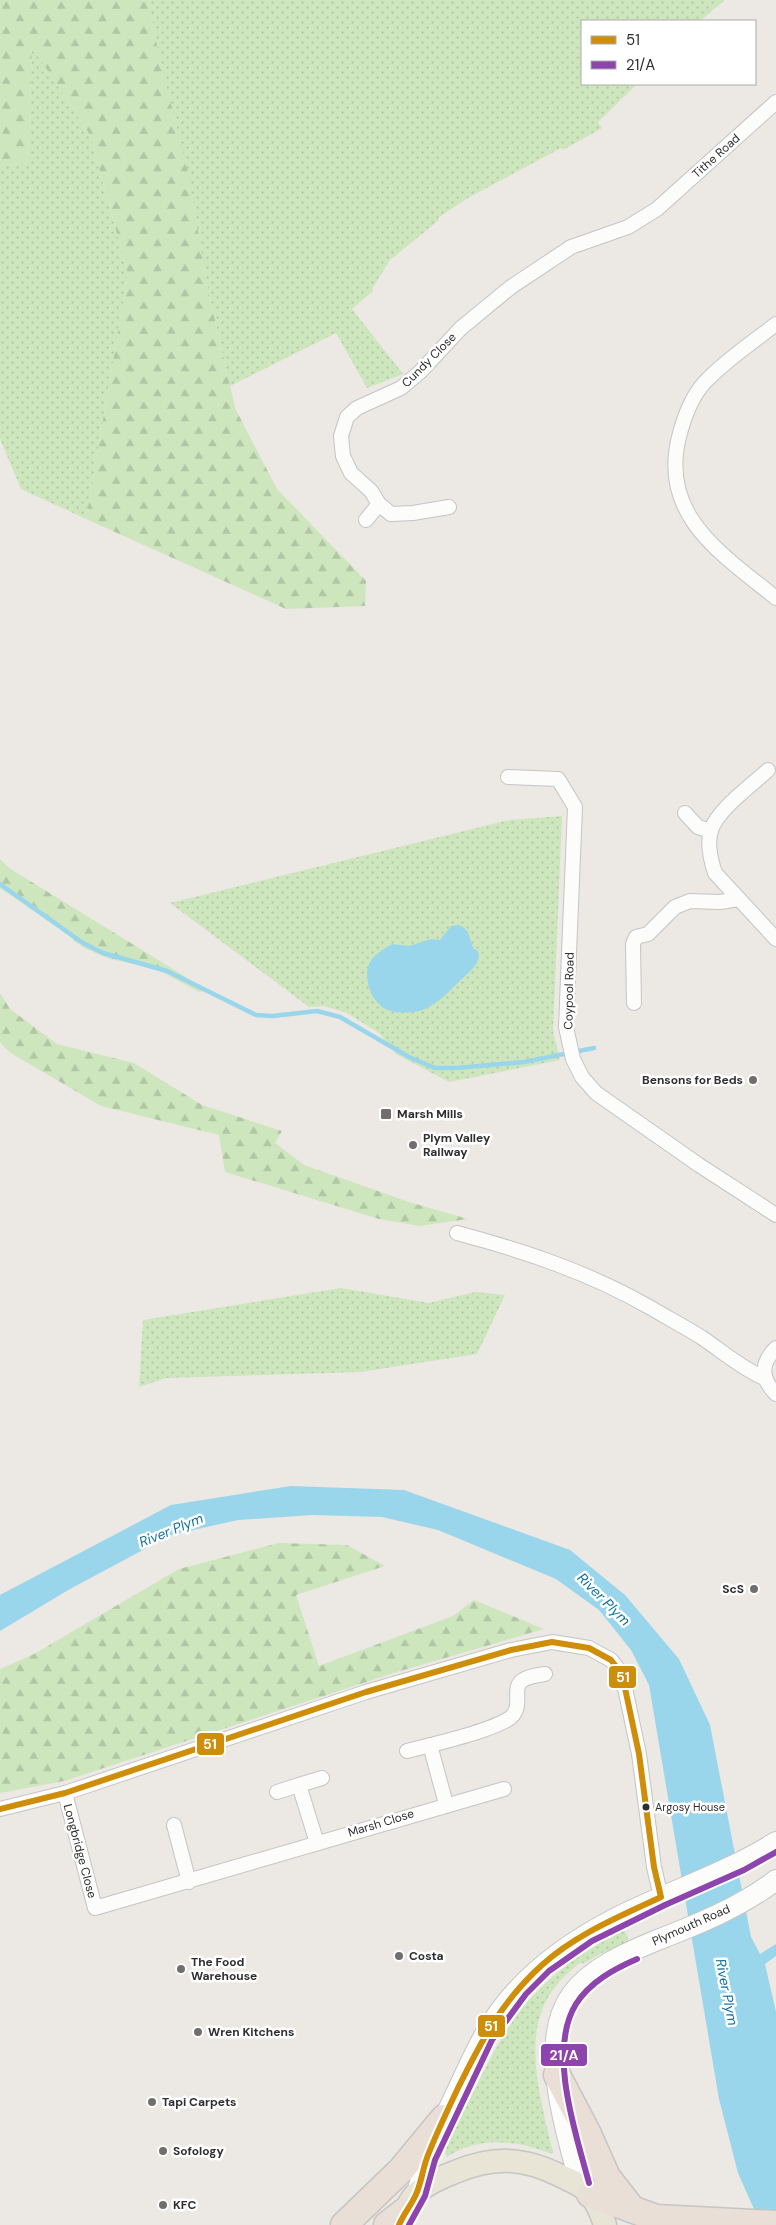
<svg xmlns="http://www.w3.org/2000/svg" width="776" height="2225" font-family="'DM Sans',sans-serif">
  <style>
    .green { fill: url(#green-dots) }
    .forest { fill: url(#forest-firs) }
    .water { fill: #99d6ec }
    .lines { fill: none; stroke-linecap: round; stroke-linejoin: round }
    .stream { stroke: #99d6ec; stroke-width: 4.5 }
    .street-casing { stroke: #c5c4c5; stroke-width: 16 }
    .secondary-casing { stroke: #c5c4c5; stroke-width: 22 }
    .primary-casing { stroke: #c6c5c4; stroke-width: 25 }
    .highway-casing { stroke: #c6c5c4; stroke-width: 29 }
    .street { stroke: #fcfcfb; stroke-width: 14 }
    .secondary { stroke: #fcfcfb; stroke-width: 20 }
    .primary { stroke: #e8e4d6; stroke-width: 22 }
    .highway { stroke: #eadfd6; stroke-width: 26 }
    .bus-1-casing { stroke: #fff; stroke-width: 10 }
    .bus-2-casing { stroke: #fff; stroke-width: 10 }
    .bus-1 { stroke: #cf8e09; stroke-width: 6 }
    .bus-2 { stroke: #8e44ad; stroke-width: 6 }
    .poi-dot { fill: #706f6e; stroke: #fff; stroke-width: 2 }
    .bus-dot { fill: #2e2e2e; stroke: #fff; stroke-width: 2 }
    .labels { text-anchor: middle; stroke-width: 5; stroke-linejoin: round; paint-order: stroke }
    .bus-label { font-size: 11px; fill: #2e2e2e; stroke: #fff; text-anchor: start }
    .street-label { font-size: 12px; fill: #2e2e2e; stroke: #fff }
    .poi-label { font-size: 12px; font-weight: bold; fill: #2e2e2e; stroke: #fff; text-anchor: start }
    .water-label { font-size: 14px; font-style: italic; fill: #0d6fa3; stroke: #fff }
    .line-badge { stroke: #fff; stroke-width: 2 }
    .badge-label { font-size: 14px; text-anchor: middle; font-weight: bold; fill: #fff }
  </style>
  <defs>
    <pattern id="green-dots" width="8" height="8" patternUnits="userSpaceOnUse" patternTransform="scale(1.25)"><rect width="8" height="8" fill="#cee6be"/><path d="M2 2h.1M6 6h.1" fill="none" stroke="#b1c6a4" stroke-width="1.8" stroke-linecap="round"/></pattern>
    <pattern id="forest-firs" width="22" height="20" patternUnits="userSpaceOnUse" patternTransform="scale(1.25)"><rect width="22" height="20" fill="#cee6be"/><path d="M5 1l3.5 6h-7zM16 11l3.5 6h-7z" fill="#b1c6a4"/></pattern>
  </defs>
  <rect width="100%" height="100%" fill="#ece8e4"/>
  <g class="green">
    <polygon points="148,0 725,0 700,21 582,21 582,84 637,84 598,122 602,128 563,150 561,148 466,199 438,218 439,220 390,260 372,289 373,291 352,309 403,374 367,388 336,333 230,386 208,289 186,168 159,56"/>
    <polygon points="32,46 90,135 128,274 86,519 21,489 0,439 0,165 28,163"/>
    <polygon points="562,816 553,1032 560,1060 449,1082 396,1054 379,1033 347,1013 324,1006 309,1007 170,903 509,820"/>
    <polygon points="341,1288 429,1303 475,1292 505,1295 477,1354 360,1372 166,1378 139,1387 143,1320"/>
    <path d="M624,1929L629,1941L600,1954L583,1964L582,1962C512,2009 537,2084 553,2152L551,2154C518,2140 478,2136 447,2157L444,2149C467,2108 485,2063 511,2024C538,1981 581,1953 624,1929Z"/>
  </g>
  <g class="forest">
    <polygon points="0,0 148,0 159,56 187,168 208,289 235,408 277,489 366,581 365,606 286,609 86,519 128,274 90,135 32,47 28,163 0,165"/>
    <polygon points="0,859 9,868 207,990 199,992 155,968 110,959 84,948 60,929 0,888"/>
    <polygon points="0,993 10,1009 57,1044 134,1063 202,1105 282,1131 275,1143 304,1165 409,1202 468,1219 419,1226 379,1219 225,1172 219,1135 101,1106 9,1052 0,1042"/>
    <polygon points="279,1543 347,1545 385,1566 296,1595 319,1666 453,1616 474,1600 544,1629 397,1672 64,1781 0,1793 0,1669 34,1654 179,1569"/>
  </g>
  <g class="water">
    <path d="M459,925C471,930 469,939 474,949L478,951C482,963 470,971 462,979C449,991 437,1006 419,1011C409,1013 398,1014 388,1010C372,1004 363,980 369,964C373,955 384,949 392,944L409,946L431,939L440,940L451,926Z"/>
    <polygon points="291,1486 404,1490 570,1550 625,1595 679,1659 710,1725 751,1937 760,1954 776,1944 776,1956 765,1964 776,2012 776,2225 761,2225 738,2173 719,2099 649,1685 631,1650 599,1610 556,1579 438,1530 382,1517 312,1515 238,1520 171,1535 70,1589 0,1631 0,1595 171,1505"/>
  </g>
  <g class="lines">
    <polyline class="stream" points="0,884 83,943 103,953 167,971 256,1015 273,1016 317,1011 340,1017 409,1057 435,1068 456,1068 524,1062 594,1048"/>
    <defs>
      <g id="street">
        <path d="M776,324C753,342 726,360 705,382C691,397 684,417 679,437C659,516 723,555 776,598"/>
        <polyline points="449,507 413,513 391,514 379,504 371,491 351,473 343,456 341,436 347,417 357,408 401,388 420,372 461,328 511,287 571,247 628,227 657,209 776,102"/>
        <polyline points="366,520 379,504"/>
        <path d="M768,770C752,785 718,809 711,830C707,843 711,861 715,873L776,939"/>
        <polyline points="508,777 558,779 575,807 566,1027 573,1059 582,1077 596,1093 699,1165 776,1215"/>
        <polyline points="685,813 698,827 711,831"/>
        <polyline points="634,1003 633,944 636,937 648,934 675,907 690,901 720,902 739,899"/>
        <path d="M457,1233C525,1251 590,1273 651,1308C668,1318 685,1327 701,1337C722,1351 741,1368 764,1378"/>
        <path d="M776,1348C760,1364 761,1379 776,1394"/>
        <polyline points="430,1745 446,1804"/>
        <path d="M407,1751C433,1744 489,1732 510,1718C525,1706 510,1688 523,1680C529,1676 538,1675 545,1674"/>
        <polyline points="277,1792 299,1785"/>
        <polyline points="65,1793 95,1908 504,1789"/>
        <polyline points="0,1809 65,1793 366,1692 511,1650 552,1642 589,1648 611,1660 622,1674 639,1754 654,1867 661,1897"/>
        <polyline points="174,1825 189,1882"/>
        <polyline points="317,1843 299,1785 322,1778"/>
      </g>
      <g id="secondary">
        <path d="M580,2185C567,2131 536,2043 572,1994C591,1968 626,1953 655,1941C696,1925 741,1907 776,1880"/>
        <path d="M417,2193C427,2155 442,2122 459,2087C467,2070 475,2052 484,2036C513,1982 565,1944 618,1917C670,1891 727,1873 776,1842"/>
      </g>
      <path id="primary" d="M399,2225C404,2214 409,2200 418,2192C428,2183 442,2177 455,2172C494,2156 523,2157 561,2176C571,2181 583,2185 590,2194C596,2202 602,2215 605,2225"/>
      <g id="highway">
        <polyline points="557,2075 587,2132 607,2177 632,2209"/>
        <polyline points="590,2194 656,2218 776,2224"/>
        <polyline points="344,2225 401,2170 444,2118"/>
        <polyline points="387,2225 405,2211"/>
      </g>
    </defs>
    <use href="#street" class="street-casing"/>
    <use href="#secondary" class="secondary-casing"/>
    <use href="#primary" class="primary-casing"/>
    <use href="#highway" class="highway-casing"/>
    <use href="#street" class="street"/>
    <use href="#secondary" class="secondary"/>
    <use href="#primary" class="primary"/>
    <use href="#highway" class="highway"/>
    <defs>
      <path id="bus-1" d="M0,1809L65,1793L366,1692L511,1650L552,1642L589,1648L611,1660L622,1674L639,1754L654,1867L661,1897C621,1916 576,1934 542,1965C502,2001 483,2038 459,2086C448,2109 437,2132 428,2155C423,2167 422,2180 417,2192C413,2203 404,2213 399,2225"/>
      <g id="bus-2">
        <path d="M589,2183C576,2134 547,2051 576,2004C590,1982 614,1969 637,1959"/>
        <polyline points="409,2225 425,2196 435,2160 492,2040 526,1994 549,1971 592,1941 665,1905 744,1870 776,1852"/>
      </g>
    </defs>
    <use href="#bus-1" class="bus-1-casing"/>
    <use href="#bus-2" class="bus-2-casing"/>
    <use href="#bus-1" class="bus-1"/>
    <use href="#bus-2" class="bus-2"/>
  </g>
  <g class="poi-dot">
    <circle cx="753" cy="1080" r="5"/>
    <rect x="380" y="1108" width="12" height="12" rx="2.5"/>
    <circle cx="413" cy="1145" r="5"/>
    <circle cx="754" cy="1589" r="5"/>
    <circle cx="399" cy="1956" r="5"/>
    <circle cx="181" cy="1969" r="5"/>
    <circle cx="198" cy="2032" r="5"/>
    <circle cx="152" cy="2102" r="5"/>
    <circle cx="163" cy="2151" r="5"/>
    <circle cx="163" cy="2205" r="5"/>
  </g>
  <circle class="bus-dot" cx="646" cy="1807" r="4.5"/>
  <g class="labels">
    <g class="bus-label">
      <text x="655" y="1811">Argosy House</text>
    </g>
    <g class="street-label">
      <text transform="translate(716 156) rotate(-42)" y="4">Tithe Road</text>
      <text transform="translate(429 360) rotate(-45)" y="4">Cundy Close</text>
      <text transform="translate(569 991) rotate(-89)" y="4">Coypool Road</text>
      <text transform="translate(381 1823) rotate(-17)" y="4">Marsh Close</text>
      <text transform="translate(80 1851) rotate(75)" y="4">Longbridge Close</text>
      <text transform="translate(691 1925) rotate(-24)" y="4">Plymouth Road</text>
    </g>
    <g class="poi-label">
      <text x="743" y="1084" text-anchor="end">Bensons for Beds</text>
      <text x="397" y="1118">Marsh Mills</text>
      <text x="423" y="1142">Plym Valley<tspan x="423" dy="14">Railway</tspan></text>
      <text x="744" y="1593" text-anchor="end">ScS</text>
      <text x="409" y="1960">Costa</text>
      <text x="191" y="1966">The Food<tspan x="191" dy="14">Warehouse</tspan></text>
      <text x="208" y="2036">Wren Kitchens</text>
      <text x="162" y="2106">Tapi Carpets</text>
      <text x="173" y="2155">Sofology</text>
      <text x="173" y="2209">KFC</text>
    </g>
    <g class="water-label">
      <text transform="translate(171 1530) rotate(-22)" y="5">River Plym</text>
      <text transform="translate(604 1599) rotate(45)" y="5">River Plym</text>
      <text transform="translate(727 1992) rotate(79)" y="5">River Plym</text>
    </g>
  </g>
  <g class="line-badge">
    <rect x="608" y="1665" width="29" height="24" rx="5" fill="#cf8e09"/>
    <rect x="196" y="1732" width="29" height="24" rx="5" fill="#cf8e09"/>
    <rect x="477" y="2014" width="29" height="24" rx="5" fill="#cf8e09"/>
    <rect x="540" y="2043" width="48" height="24" rx="5" fill="#8e44ad"/>
  </g>
  <g class="badge-label">
    <text x="623" y="1682">51</text>
    <text x="210" y="1749">51</text>
    <text x="491" y="2031">51</text>
    <text x="564" y="2060">21/A</text>
  </g>
  <rect x="581" y="20" width="175" height="65" fill="#ffffff" stroke="#ababab"/>
  <rect x="591" y="36" width="25" height="8" fill="#cf8e09" stroke="#ababab"/>
  <text x="626" y="45" font-size="15" fill="#2e2e2e">51</text>
  <rect x="591" y="61" width="25" height="8" fill="#8e44ad" stroke="#ababab"/>
  <text x="626" y="70" font-size="15" fill="#2e2e2e">21/A</text>
</svg>
